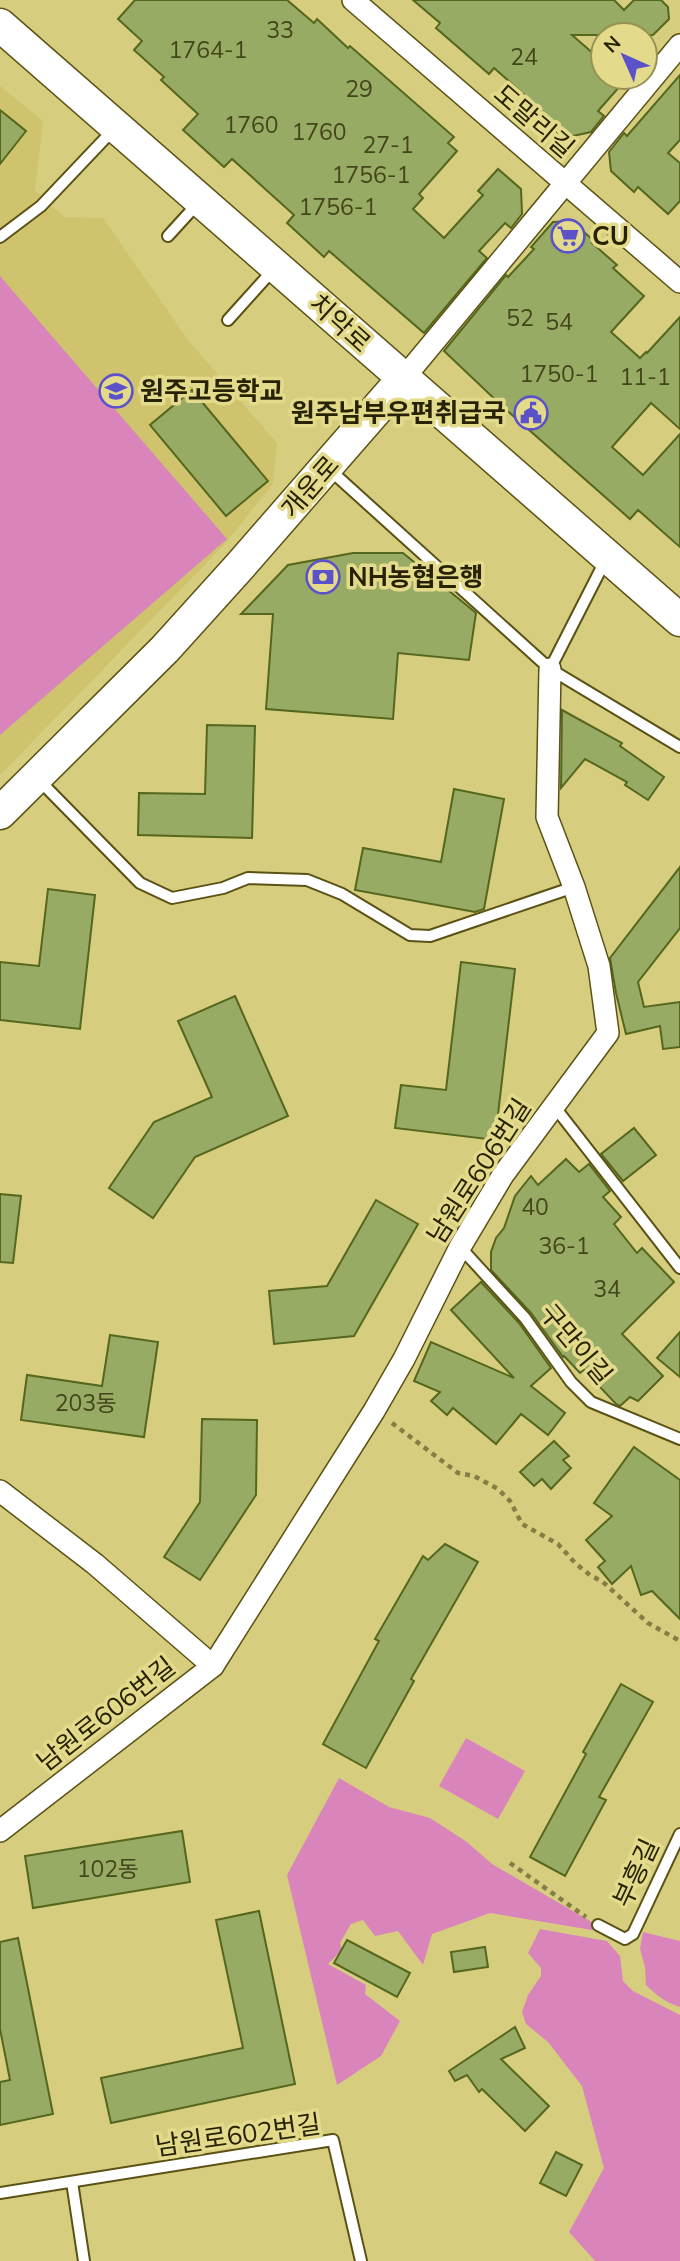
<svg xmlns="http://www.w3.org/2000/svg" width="680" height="2261" font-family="Mulish,'Noto Sans KR',sans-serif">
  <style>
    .built { fill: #cfc36d }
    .green { fill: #d985bb }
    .building { fill: #98ab64; stroke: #55661d; stroke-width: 2 }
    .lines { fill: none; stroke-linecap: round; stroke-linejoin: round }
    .lane-casing { stroke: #5a5215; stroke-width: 14 }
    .street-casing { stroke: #5a5215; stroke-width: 24 }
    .secondary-casing { stroke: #5a5215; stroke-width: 35 }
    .path { stroke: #847d44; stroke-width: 4.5; stroke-dasharray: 5 5; stroke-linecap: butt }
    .lane { stroke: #fff; stroke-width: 10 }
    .street { stroke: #fff; stroke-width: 21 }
    .secondary { stroke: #fff; stroke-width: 32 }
    .labels { text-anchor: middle; stroke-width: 7; stroke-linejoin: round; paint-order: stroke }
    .number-label { font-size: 23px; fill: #43451a }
    .street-label { font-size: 26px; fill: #272302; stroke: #e4da8c }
    .poi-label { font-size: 26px; font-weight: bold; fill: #272302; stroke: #e4da8c; text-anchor: start }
  </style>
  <rect width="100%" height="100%" fill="#d7cd7f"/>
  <polygon class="built" points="0,86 43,121 35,190 64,217 103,218 188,340 277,443 273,484 223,546 0,775"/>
  <g class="green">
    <polygon points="0,276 227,539 0,735"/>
    <polygon points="466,1738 525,1771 498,1819 439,1786"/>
    <polygon points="339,1778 389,1807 430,1818 467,1842 492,1864 590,1921 604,1932 490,1913 432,1934 423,1965 398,1931 375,1936 363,1920 351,1924 340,1943 342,1950 328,1964 366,1985 365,1994 400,2021 381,2056 337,2085 287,1875"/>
    <polygon points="540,1929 607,1941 620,1956 623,1981 633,1991 680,2015 680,2261 595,2261 569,2232 604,2168 582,2086 548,2042 526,2024 522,2012 528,1995 541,1976 541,1968 528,1953"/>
    <path d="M643,1932L680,1941V2007C666,2003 656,1995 646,1985L645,1967L640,1949Z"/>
  </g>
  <g class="building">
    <polygon points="135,0 287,0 314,23 317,19 348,48 350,46 454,137 448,143 457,151 419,194 423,198 413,209 444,238 483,195 478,191 498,169 521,189 522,214 511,228 505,223 479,251 487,258 424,333 329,251 324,257 287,223 294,215 232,159 224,167 183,130 198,114 161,80 164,77 134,50 142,41 118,19"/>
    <polygon points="413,0 614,0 624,10 634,0 661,0 668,7 669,19 653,35 572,35 603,62 603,77 628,77 598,111 604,116 591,132 564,138 534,112 538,107 494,68 489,74 436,28 440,23"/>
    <polygon points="680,75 680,140 668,153 680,163 680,201 668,214 638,187 634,192 611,171 609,152 624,133 627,136"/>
    <polygon points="0,110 26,131 0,164"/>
    <polygon points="572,221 594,241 592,243 617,265 613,268 644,296 611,332 640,358 646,352 647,353 680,317 680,429 651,403 612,447 643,475 680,434 680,547 638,510 630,519 502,406 444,351 506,275 508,277 534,249 531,247 553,222"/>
    <polygon points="192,390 268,481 226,516 150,425"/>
    <polygon points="353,553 403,553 476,613 469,660 398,653 393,719 266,709 273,614 241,614 288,565"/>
    <polygon points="562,710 622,743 620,746 664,777 648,800 625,785 627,782 585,759 561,788"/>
    <polygon points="207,725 255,726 252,838 138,835 139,793 205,794"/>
    <polygon points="454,789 504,799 484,909 475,912 355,890 363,848 441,862"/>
    <polygon points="680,867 680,928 638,982 644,1007 680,1002 680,1047 663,1049 660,1026 626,1034 616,993 610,958"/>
    <polygon points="48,889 95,895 80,1029 0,1020 0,962 39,966"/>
    <polygon points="461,962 515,969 495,1140 395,1128 401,1085 446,1090"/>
    <polygon points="235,996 288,1116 195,1157 153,1218 109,1188 154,1122 212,1097 178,1021"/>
    <polygon points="634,1128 656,1155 623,1181 601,1154"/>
    <polygon points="566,1159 579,1172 589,1164 610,1191 603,1197 621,1217 614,1224 637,1253 642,1248 674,1282 622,1334 663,1376 638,1401 630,1397 620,1406 616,1404 584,1370 580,1373 564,1356 563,1357 531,1313 491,1270 491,1252 496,1238 504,1228 515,1196 531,1176 538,1185"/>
    <polygon points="0,1194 21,1196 13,1263 0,1262"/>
    <polygon points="376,1200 418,1224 354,1336 274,1344 269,1291 327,1286"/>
    <polygon points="481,1282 519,1323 551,1368 531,1386 565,1413 548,1435 521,1414 496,1444 453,1408 447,1415 431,1401 440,1392 414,1381 431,1342 514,1378 451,1310"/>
    <polygon points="680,1332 680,1377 657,1358"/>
    <polygon points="110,1335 158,1342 144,1437 21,1420 27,1375 102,1386"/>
    <polygon points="202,1419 257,1420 256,1495 200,1580 164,1557 200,1502"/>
    <polygon points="554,1441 569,1456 563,1460 571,1468 551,1489 542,1479 534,1486 520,1472"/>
    <polygon points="634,1447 680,1480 680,1619 652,1591 641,1595 631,1566 612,1584 598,1567 605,1561 586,1540 612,1516 594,1503"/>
    <polygon points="445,1544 478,1562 411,1679 414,1681 366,1768 323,1744 379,1641 375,1639 423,1556 428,1560"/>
    <polygon points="621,1684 653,1702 599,1797 606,1800 565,1876 530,1857 586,1754 583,1752"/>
    <polygon points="182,1831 190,1882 33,1908 25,1856"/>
    <polygon points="259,1911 295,2084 111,2123 101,2078 243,2048 216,1920"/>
    <polygon points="18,1938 53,2114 0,2125 0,2082 10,2080 0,2029 0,1942"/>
    <polygon points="347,1940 410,1973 397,1997 334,1963"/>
    <polygon points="485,1947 488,1967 454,1972 451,1952"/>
    <polygon points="515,2027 525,2048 501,2059 549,2106 525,2131 482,2089 479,2092 467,2075 455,2081 449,2071"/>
    <polygon points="556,2152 582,2165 566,2196 540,2183"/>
  </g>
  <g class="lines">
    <defs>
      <g id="lane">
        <polyline points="168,236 199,202"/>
        <polyline points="0,237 41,206 115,128"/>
        <polyline points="228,320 273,270"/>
        <polyline points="330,470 550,669 680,747"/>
        <polyline points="550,669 606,559"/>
        <polyline points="38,779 140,883 172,898 223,888 248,878 307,880 342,894 410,935 430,936 574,887"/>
        <polyline points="554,1106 680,1268"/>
        <polyline points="460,1247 525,1318 571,1382 591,1402 680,1439"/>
        <polyline points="598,1925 625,1939 633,1934 680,1834"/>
        <polyline points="72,2182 84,2261"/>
        <polyline points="0,2193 333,2140 361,2261"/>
      </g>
      <g id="street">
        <polyline points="353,0 680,282"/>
        <polyline points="403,379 680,45"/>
        <polyline points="0,1491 95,1564 213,1666"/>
        <polyline points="0,1831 213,1666 374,1411 404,1359 460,1247 503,1175 608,1033 599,966 574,887 547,817 550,669"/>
      </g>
      <g id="secondary">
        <polyline points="0,25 680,620"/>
        <polyline points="0,813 165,649 240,566 403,379"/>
      </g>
    </defs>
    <use href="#lane" class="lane-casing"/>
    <use href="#street" class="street-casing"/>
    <use href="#secondary" class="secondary-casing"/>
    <g class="path">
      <polyline points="392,1423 458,1473 474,1476 498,1489 510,1501 522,1524 558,1544 575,1563 590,1575 603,1582 648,1623 680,1641"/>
      <polyline points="510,1863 586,1917"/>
    </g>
    <use href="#lane" class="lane"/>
    <use href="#street" class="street"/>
    <use href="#secondary" class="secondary"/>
  </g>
  <defs>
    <symbol id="supermarket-ring" viewBox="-11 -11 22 22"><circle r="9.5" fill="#e4da8c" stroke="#5b51c9" stroke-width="1.5"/><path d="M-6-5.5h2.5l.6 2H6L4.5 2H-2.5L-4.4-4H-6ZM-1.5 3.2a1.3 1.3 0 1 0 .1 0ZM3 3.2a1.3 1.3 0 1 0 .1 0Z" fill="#5b51c9"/></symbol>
    <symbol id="school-ring" viewBox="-11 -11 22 22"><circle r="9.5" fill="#e4da8c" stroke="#5b51c9" stroke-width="1.5"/><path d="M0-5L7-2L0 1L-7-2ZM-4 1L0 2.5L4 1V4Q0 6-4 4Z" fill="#5b51c9"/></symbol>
    <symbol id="civic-ring" viewBox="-11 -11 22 22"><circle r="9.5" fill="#e4da8c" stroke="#5b51c9" stroke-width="1.5"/><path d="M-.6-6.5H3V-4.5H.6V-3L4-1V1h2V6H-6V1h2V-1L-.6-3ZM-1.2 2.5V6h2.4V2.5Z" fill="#5b51c9"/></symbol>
    <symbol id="bank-ring" viewBox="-11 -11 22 22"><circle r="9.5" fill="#e4da8c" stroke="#5b51c9" stroke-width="1.5"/><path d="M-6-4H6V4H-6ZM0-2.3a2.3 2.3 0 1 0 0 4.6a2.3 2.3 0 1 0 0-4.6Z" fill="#5b51c9"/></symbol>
  </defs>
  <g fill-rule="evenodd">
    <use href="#supermarket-ring" x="549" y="217" width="38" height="38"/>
    <use href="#school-ring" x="97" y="372" width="38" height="38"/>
    <use href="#civic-ring" x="512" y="394" width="38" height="38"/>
    <use href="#bank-ring" x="304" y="558" width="38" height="38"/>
  </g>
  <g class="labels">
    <g class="number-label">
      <text x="280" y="38">33</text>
      <text x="208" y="58">1764-1</text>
      <text x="524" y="65">24</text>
      <text x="359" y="97">29</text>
      <text x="251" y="133">1760</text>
      <text x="319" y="140">1760</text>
      <text x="388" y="153">27-1</text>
      <text x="371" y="183">1756-1</text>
      <text x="338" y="215">1756-1</text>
      <text x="520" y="326">52</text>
      <text x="559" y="330">54</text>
      <text x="559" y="382">1750-1</text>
      <text x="645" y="385">11-1</text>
      <text x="535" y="1215">40</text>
      <text x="564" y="1254">36-1</text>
      <text x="607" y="1297">34</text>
      <text x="86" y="1411">203동</text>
      <text x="108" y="1877">102동</text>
    </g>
    <g class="street-label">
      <text transform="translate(534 121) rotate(41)" y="9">도말리길</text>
      <text transform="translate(340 323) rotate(42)" y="9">치악로</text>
      <text transform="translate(310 487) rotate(-49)" y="9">개운로</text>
      <text transform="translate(479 1171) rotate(-57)" y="9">남원로606번길</text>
      <text transform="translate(576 1344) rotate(50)" y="9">구만이길</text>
      <text transform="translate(106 1714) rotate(-38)" y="9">남원로606번길</text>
      <text transform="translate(636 1873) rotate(-65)" y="9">부흥길</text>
      <text transform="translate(238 2135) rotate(-8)" y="9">남원로602번길</text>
    </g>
    <g class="poi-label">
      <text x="592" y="245">CU</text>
      <text x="140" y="400">원주고등학교</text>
      <text x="506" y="422" text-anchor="end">원주남부우편취급국</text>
      <text x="348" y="586">NH농협은행</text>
    </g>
  </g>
  <g transform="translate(624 56) rotate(315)"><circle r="33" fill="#e4da8c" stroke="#989155" stroke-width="2"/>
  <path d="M0-5L12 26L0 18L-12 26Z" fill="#5b51c9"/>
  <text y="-10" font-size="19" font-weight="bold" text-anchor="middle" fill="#272302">N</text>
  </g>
</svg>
